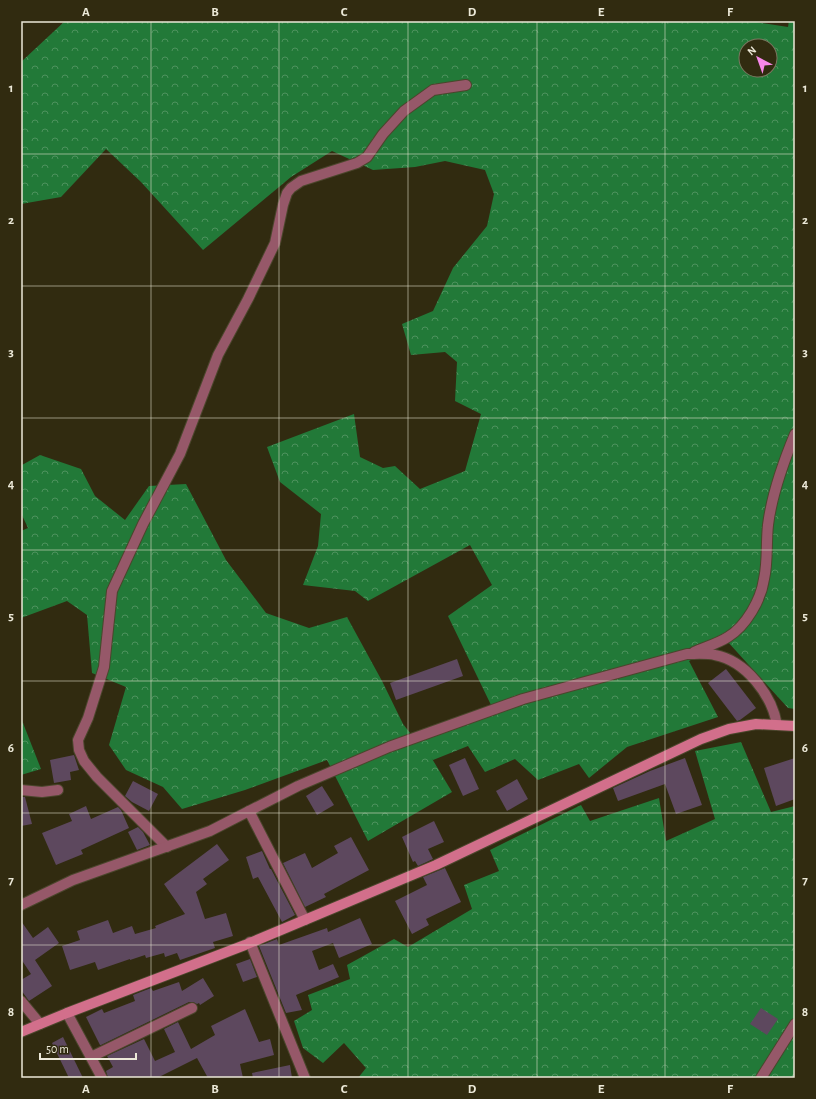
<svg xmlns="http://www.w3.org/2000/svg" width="816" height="1099" font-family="'Alegreya Sans',sans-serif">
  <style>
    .forest { fill: url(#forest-crowns); fill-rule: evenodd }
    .building { fill: #5d485e }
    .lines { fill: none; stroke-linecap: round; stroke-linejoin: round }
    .street-casing { stroke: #4b462c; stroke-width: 12 }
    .secondary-casing { stroke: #4b462c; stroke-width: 12 }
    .street { stroke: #965869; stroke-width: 10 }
    .secondary { stroke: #d26f8b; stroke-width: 10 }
    .grid { fill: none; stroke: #ece9d8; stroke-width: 1; stroke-opacity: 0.55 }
    .neatline { fill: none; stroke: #ece9d8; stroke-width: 1.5 }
    .grid-label { font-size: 13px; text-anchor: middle; font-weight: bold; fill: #ece9d8 }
  </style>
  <defs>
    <pattern id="forest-crowns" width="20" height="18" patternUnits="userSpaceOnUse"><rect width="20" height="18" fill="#227938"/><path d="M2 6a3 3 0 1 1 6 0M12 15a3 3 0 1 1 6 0" fill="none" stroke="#4d925d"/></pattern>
  </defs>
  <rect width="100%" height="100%" fill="#312b10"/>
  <g class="forest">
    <path d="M65,21H750L788,27L789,21H795V709L788,708L727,641L689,661L718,717L627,747L589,778L579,764L538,780L515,759L485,772L468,746L433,760L431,757L452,792L368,841L327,760L245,790L182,809L163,787L126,770L109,745L126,687L92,673L87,615L67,601L21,618V531L28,528L21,513V471L22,465L40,455L81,469L95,496L125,520L149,486L186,484L226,560L266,613L309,628L347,617L382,681L403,724L414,738L491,705L448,616L492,585L470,545L368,601L355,591L303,585L318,546L321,514L280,482L267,447L354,414L360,457L383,468L395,466L420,489L465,471L481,414L455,401L457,362L445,352L411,355L402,324L433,311L453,268L487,226L494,194L485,170L445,161L415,167L373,170L332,151L291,177L203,250L141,182L106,149L61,197L21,204V62ZM746,46H770V70H746Z"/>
    <polygon points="21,718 41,769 21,775"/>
    <polygon points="741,742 771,812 795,806 795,1078 358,1078 366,1068 344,1043 323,1063 303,1048 294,1021 312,1010 308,995 350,979 347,965 394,939 408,947 472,909 464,885 499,871 490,850 581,805 590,821 659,798 666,841 715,819 695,751"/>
  </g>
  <g class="building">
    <polygon points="457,659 463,676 396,700 390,683"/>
    <polygon points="726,669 756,708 740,720 737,721 708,683"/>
    <polygon points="74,755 79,770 70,772 71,780 54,783 50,760"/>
    <polygon points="465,758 479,789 463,796 449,765"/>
    <polygon points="685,758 702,805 676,814 665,784 618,801 613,788 650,771"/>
    <polygon points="795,758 795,799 776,806 764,768"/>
    <polygon points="517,779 528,799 507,811 496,791"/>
    <polygon points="133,781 158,794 149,811 132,802 125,796"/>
    <polygon points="322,786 334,805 317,815 306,796"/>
    <polygon points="21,797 25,797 32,824 21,826"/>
    <polygon points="86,806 91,819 118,807 121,810 129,828 81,850 83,854 56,865 42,833 72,821 69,814"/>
    <polygon points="434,821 444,842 428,849 433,859 418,866 415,861 413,862 402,837"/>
    <polygon points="138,827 143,832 150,845 137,850 128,832"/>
    <polygon points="351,837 369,870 324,894 326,897 305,907 283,863 305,853 312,868 338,853 334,846"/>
    <polygon points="217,844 229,860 203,879 207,884 196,892 205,919 226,913 233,936 213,942 215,948 180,960 177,953 165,957 164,953 146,958 145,955 130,960 130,959 98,970 95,962 70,970 62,946 80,940 77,931 108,920 113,933 132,926 135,934 156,928 155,926 185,914 164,884"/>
    <polygon points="262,851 270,869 271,869 295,915 282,922 258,877 253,879 246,857"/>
    <polygon points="445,868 461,902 426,919 429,925 412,934 395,901 427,885 423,877"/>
    <polygon points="360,918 372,944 339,958 333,943 312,951 319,970 333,964 339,977 296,995 302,1010 286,1013 259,946 277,939 279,945 327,928 328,932"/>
    <polygon points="21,921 33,938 48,927 59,943 35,960 52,986 29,1001 21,990 21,980 31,974 21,959"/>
    <polygon points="250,959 257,977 243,982 236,964"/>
    <polygon points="203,978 214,996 200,1005 199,1003 197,1004 193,1002 189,1002 101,1045 100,1045 86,1017 102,1009 104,1013 135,1001 133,995 151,988 153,991 179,982 182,991"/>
    <polygon points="761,1008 778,1019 767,1035 750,1024"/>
    <polygon points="245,1009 259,1042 270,1039 274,1055 240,1064 243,1078 208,1078 197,1058 157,1078 108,1078 106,1071 113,1067 107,1056 144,1039 155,1061 175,1052 164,1029 178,1022 191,1049 215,1035 211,1026"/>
    <polygon points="63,1037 83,1078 69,1078 52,1043"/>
    <polygon points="290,1065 292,1078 253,1078 252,1073"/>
  </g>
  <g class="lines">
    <defs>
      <g id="street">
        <path d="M694,652C705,647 717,644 728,637C746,626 761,600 764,579C768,562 766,543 768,525C772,493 783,463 795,434"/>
        <polyline points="21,790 42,792 58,790"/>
        <polyline points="249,811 305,920"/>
        <polyline points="167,847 97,777 84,761 79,750 78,740 88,718 104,667 112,591 143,524 180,454 218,355 248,299 275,243 283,205 287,193 291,188 301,181 357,163 367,157 383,134 404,111 433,90 466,85"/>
        <path d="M21,905L73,880L210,831L298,786L389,747L523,699L687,654C696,654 706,653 715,655C746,661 772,695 777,725"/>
        <polyline points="250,942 305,1078"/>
        <polyline points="21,1001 40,1024"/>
        <polyline points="67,1013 102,1078"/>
        <polyline points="91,1057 192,1008"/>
        <polyline points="761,1078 795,1024"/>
      </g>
      <polyline id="secondary" points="21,1032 67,1013 245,945 436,865 701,739 729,729 756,724 795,726"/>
    </defs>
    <use href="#street" class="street-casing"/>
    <use href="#secondary" class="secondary-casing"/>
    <use href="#street" class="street"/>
    <use href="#secondary" class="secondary"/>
  </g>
  <path class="grid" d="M151,21V1078M279,21V1078M408,21V1078M537,21V1078M665,21V1078M21,154H795M21,286H795M21,418H795M21,550H795M21,681H795M21,813H795M21,945H795"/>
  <rect width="816" height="1099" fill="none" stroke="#312b10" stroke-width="44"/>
  <g transform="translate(758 58) rotate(319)"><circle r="19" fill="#312b10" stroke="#7c7760"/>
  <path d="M0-3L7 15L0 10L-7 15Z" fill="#f888ea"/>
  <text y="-6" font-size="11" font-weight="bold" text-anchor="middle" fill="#ece9d8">N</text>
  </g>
  <path d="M40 1053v6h96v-6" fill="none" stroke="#ece9d8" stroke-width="2"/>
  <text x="46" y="1053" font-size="12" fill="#ece9d8" stroke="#312b10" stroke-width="3" paint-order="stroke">50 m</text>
  <rect x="22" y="22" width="772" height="1055" class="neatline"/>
  <g class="grid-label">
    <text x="86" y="16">A</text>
    <text x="215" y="16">B</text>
    <text x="344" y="16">C</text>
    <text x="472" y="16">D</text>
    <text x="601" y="16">E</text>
    <text x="730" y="16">F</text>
    <text x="11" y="92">1</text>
    <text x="805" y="92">1</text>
    <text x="11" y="224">2</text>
    <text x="805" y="224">2</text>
    <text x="11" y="356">3</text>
    <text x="805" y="356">3</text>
    <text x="11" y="488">4</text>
    <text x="805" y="488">4</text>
    <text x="11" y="620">5</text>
    <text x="805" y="620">5</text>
    <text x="11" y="752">6</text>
    <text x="805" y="752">6</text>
    <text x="11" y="884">7</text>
    <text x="805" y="884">7</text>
    <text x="11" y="1016">8</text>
    <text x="805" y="1016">8</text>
    <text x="86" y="1093">A</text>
    <text x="215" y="1093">B</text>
    <text x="344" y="1093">C</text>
    <text x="472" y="1093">D</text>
    <text x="601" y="1093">E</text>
    <text x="730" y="1093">F</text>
  </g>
</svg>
